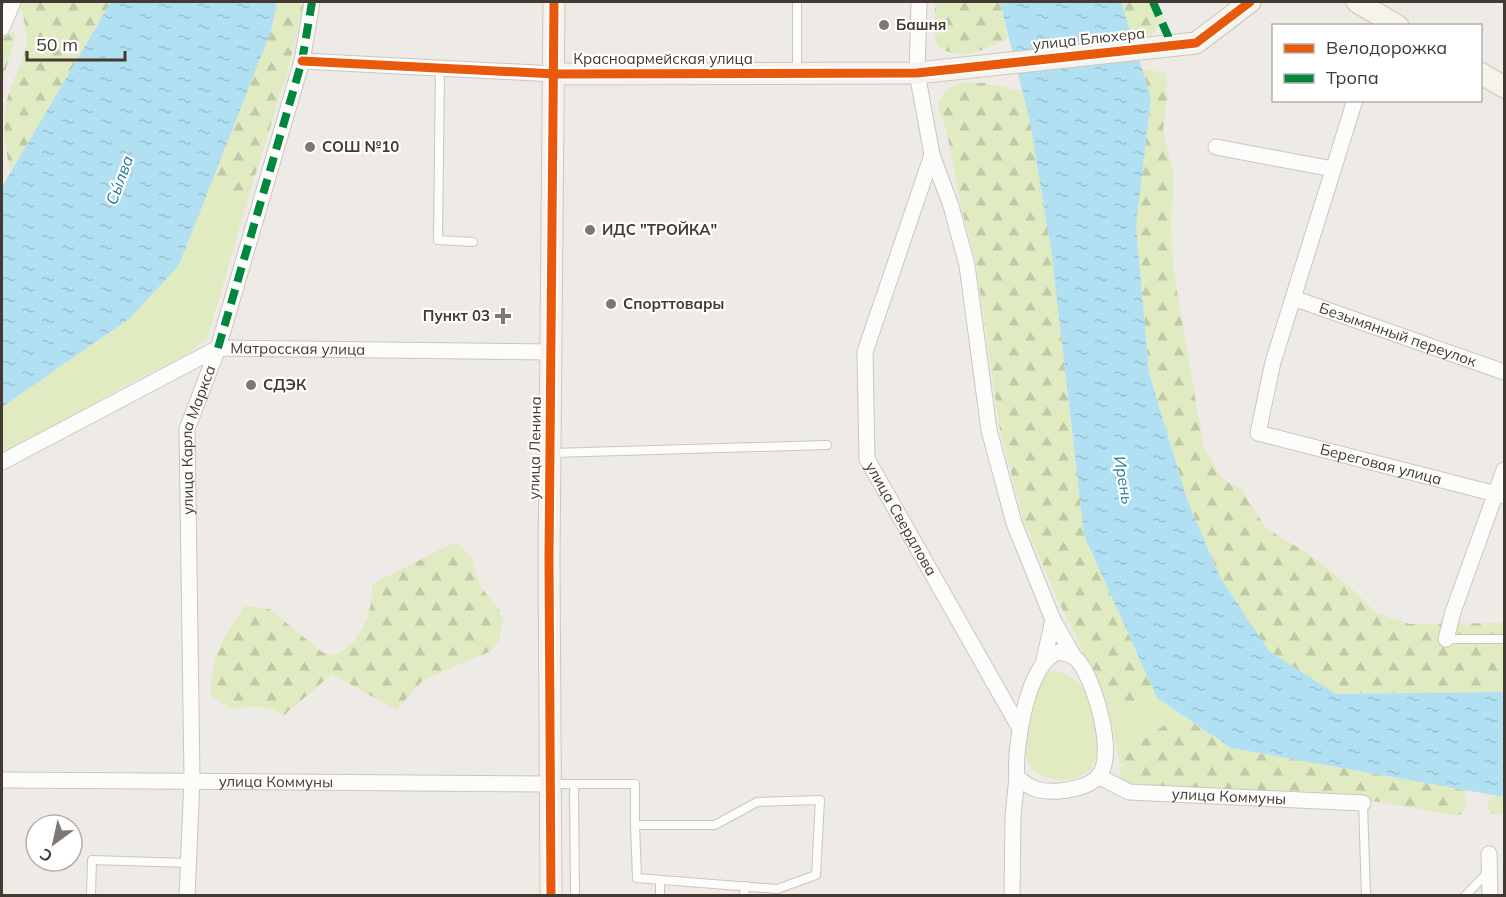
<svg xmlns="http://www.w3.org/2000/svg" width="1506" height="897" font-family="Mulish,sans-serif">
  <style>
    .green { fill: #e0ebc2 }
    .forest { fill: url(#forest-firs) }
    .water { fill: url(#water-ripples) }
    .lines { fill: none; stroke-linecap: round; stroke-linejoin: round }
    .lane-casing { stroke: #cac6c1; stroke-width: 10 }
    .street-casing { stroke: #cac6c1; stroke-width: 17 }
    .secondary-casing { stroke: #cfc7bc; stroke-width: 23 }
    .lane { stroke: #fcfcfb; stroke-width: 8 }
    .street { stroke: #fcfcfb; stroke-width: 15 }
    .secondary { stroke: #f6f2ec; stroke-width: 21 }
    .quiet { stroke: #00873e; stroke-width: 8; stroke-dasharray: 15 8; stroke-linecap: butt }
    .cycleway-casing { stroke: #fff; stroke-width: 13 }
    .cycleway { stroke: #e8590c; stroke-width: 9 }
    .poi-dot { fill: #807870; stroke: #fff; stroke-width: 2 }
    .labels { text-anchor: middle; stroke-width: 4.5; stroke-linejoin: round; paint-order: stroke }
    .poi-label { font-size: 15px; font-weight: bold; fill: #443a31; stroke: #fff; text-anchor: start }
    .street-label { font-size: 15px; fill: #443a31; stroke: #fff }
    .water-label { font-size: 16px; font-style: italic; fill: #207a9e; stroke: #fff }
  </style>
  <defs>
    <pattern id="forest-firs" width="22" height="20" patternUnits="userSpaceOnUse" patternTransform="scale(1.5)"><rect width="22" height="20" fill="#e0ebc2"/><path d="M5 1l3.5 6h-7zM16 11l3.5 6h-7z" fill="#c1caa7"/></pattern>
    <pattern id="water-ripples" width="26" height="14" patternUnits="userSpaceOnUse" patternTransform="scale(1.5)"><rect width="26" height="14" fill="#b0e0f1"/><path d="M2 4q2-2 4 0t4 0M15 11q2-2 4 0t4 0" fill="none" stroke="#99c1cf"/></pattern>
  </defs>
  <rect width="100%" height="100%" fill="#eeeae5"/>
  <g class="green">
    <path d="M213,175C220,195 227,199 248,198L207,339L184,356L138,379L2,455V407L130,318L179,265Z"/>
    <path d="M1055,671C1095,676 1109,741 1090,771C1074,780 1063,783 1046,777C1004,763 1033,701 1046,674Z"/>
    <path d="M1157,698L1181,715L1147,736L1120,765L1106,699C1124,710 1137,705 1157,698Z"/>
  </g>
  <g class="forest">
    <path d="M19,2H111L10,173C6,146 0,117 10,90C26,49 33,46 19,2Z"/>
    <path d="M277,2H304L288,70L248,198C227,199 220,195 213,175L271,31Z"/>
    <path d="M935,2H1000L1008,38C981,50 966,62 938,47L935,37Z"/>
    <polygon points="1121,2 1157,2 1164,19 1151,36 1131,35"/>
    <polygon points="14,31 15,37 2,83 2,39"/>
    <polygon points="1142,69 1166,73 1167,98 1163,129 1174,178 1171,225 1173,268 1204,449 1223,480 1241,489 1266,528 1310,555 1350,587 1376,613 1410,624 1504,623 1504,692 1336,694 1269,651 1220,577 1188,502 1149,373 1136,226 1151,98"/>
    <path d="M960,83H985L1022,91L1030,121L1052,256L1084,535L1157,698C1137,705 1124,710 1106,699L1058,600L1023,519L999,425L976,262L961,206L948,138L938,106L945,90Z"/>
    <path d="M454,543L462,547L472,559L480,586L500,611L503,622L498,641L491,651L423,680L396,710L332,674L284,715C266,704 252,706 232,709L210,695C213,666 214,654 230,629C236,620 238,614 246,606L269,609L322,652L333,656C360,645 374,612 372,584Z"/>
    <path d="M1181,715L1231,748L1465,790L1466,806L1462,814L1454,815L1366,800L1144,786L1123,782C1107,756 1164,726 1181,715Z"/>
    <polygon points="1498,796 1504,797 1504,815 1490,813 1487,804 1490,798"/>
  </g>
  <g class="water">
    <polygon points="111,2 277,2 271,31 179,265 130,318 2,407 2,187"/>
    <polygon points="1000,2 1121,2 1122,5 1151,98 1136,226 1149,373 1188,502 1220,577 1269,651 1336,694 1504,692 1504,797 1231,748 1157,698 1084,535 1052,256 1030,121"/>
  </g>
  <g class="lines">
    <defs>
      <g id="lane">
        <polyline points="440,67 438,240 473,242"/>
        <polyline points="797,72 797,2"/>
        <polyline points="552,453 827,445"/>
        <polyline points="1446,639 1504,639"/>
        <polyline points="551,784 635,784 635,825 715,825 757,802 820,800 816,875 777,889 637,878 635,825"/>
        <polyline points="574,784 575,896"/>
        <polyline points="1363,803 1366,896"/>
        <polyline points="91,896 92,860 188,863"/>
        <polyline points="660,896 660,880"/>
        <polyline points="744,896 745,886"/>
        <polyline points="1465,896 1489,871"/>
      </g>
      <g id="street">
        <polyline points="919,2 917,73 932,155 951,206 967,265 989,430 1014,523 1053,620 1074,657"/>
        <polyline points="2,28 13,2"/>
        <polyline points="302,61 555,74"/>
        <path id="s1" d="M1355,100L1273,362L1258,433L1504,496"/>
        <polyline points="1216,147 1333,169"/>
        <path id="s2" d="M932,155L865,352L867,459L1019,727"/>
        <path id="s3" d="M1293,298L1504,372"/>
        <path id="s4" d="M2,462L218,348L551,352"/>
        <polyline points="1446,639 1453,612 1504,470"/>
        <path d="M1059,652C1067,654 1074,655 1079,662C1095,682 1117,756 1098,777C1089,786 1072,790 1059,791C1041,792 1031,790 1017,777C1014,748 1027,661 1059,652Z"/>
        <polyline points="1044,660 1053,620"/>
        <path id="s5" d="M1098,776L1129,792L1363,803"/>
        <path id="s6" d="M2,780L551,784"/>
        <polyline points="1489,854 1490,896"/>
        <path id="s7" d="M187,896L192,779L187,429L218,348L302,61L312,2"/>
        <polyline points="1012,896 1013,816 1017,777"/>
      </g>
      <g id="secondary">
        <polyline points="1357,2 1398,26"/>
        <polyline points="1480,73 1504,87"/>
        <polyline points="555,74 917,73 1196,43 1250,2"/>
        <polyline points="551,896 549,559 554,2"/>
      </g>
    </defs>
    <use href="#lane" class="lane-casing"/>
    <use href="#street" class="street-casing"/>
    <use href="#secondary" class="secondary-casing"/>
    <use href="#lane" class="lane"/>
    <use href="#street" class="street"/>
    <use href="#secondary" class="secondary"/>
    <g class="quiet">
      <polyline points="1153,2 1168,36 1169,45"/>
      <polyline points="218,348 302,61 312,2"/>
    </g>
    <defs>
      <g id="cycleway">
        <polyline points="302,61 555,74 917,73 1196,43 1250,2"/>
        <polyline points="551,896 549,559 554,2"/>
      </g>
    </defs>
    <use href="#cycleway" class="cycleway-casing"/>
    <use href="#cycleway" class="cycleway"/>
  </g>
  <g class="poi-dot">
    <circle cx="884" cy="25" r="6"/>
    <circle cx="310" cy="147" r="6"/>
    <circle cx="590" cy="230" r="6"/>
    <circle cx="611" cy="304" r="6"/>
    <path d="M500 307h6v6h6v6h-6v6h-6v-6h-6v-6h6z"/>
    <circle cx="251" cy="385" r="6"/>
  </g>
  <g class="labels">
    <g class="poi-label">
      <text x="896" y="30">Башня</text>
      <text x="322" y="152">СОШ №10</text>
      <text x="602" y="235">ИДС "ТРОЙКА"</text>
      <text x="623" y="309">Спорттовары</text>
      <text x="490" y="321" text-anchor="end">Пункт 03</text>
      <text x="263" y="390">СДЭК</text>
    </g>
    <g class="street-label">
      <text transform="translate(1089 39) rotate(-6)" y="5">улица Блюхера</text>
      <text x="663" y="64">Красноармейская улица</text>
      <text dy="5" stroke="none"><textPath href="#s3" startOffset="111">Безымянный переулок</textPath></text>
      <text dy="5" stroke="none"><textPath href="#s4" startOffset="324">Матросская улица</textPath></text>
      <text dy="5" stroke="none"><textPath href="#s7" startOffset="458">улица Карла Маркса</textPath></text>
      <text transform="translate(535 448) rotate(-89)" y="5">улица Ленина</text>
      <text dy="5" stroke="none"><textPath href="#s1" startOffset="474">Береговая улица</textPath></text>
      <text dy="5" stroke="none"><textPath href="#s2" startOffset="384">улица Свердлова</textPath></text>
      <text dy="5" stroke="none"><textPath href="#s6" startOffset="274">улица Коммуны</textPath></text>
      <text dy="5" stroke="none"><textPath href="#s5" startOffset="135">улица Коммуны</textPath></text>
    </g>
    <g class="water-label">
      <text transform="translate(119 180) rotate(-70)" y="6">Сы́лва</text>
      <text transform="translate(1124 480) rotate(80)" y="6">Ирень</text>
    </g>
  </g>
  <rect width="1506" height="897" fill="none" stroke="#443a31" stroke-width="6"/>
  <rect x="1272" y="24" width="210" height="78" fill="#ffffff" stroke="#b4b0ad" stroke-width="1.5"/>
  <rect x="1284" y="44" width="30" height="9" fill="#e8590c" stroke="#b4b0ad" stroke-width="1.5"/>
  <text x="1326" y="54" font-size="18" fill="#443a31">Велодорожка</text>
  <rect x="1284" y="74" width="30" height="9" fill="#00873e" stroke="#b4b0ad" stroke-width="1.5"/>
  <text x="1326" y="84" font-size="18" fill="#443a31">Тропа</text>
  <g transform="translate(54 843) rotate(213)"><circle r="28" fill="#ffffff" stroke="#b4b0ad" stroke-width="1.5"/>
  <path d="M0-4.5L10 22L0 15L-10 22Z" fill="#807870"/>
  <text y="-9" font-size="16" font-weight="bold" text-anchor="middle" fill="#443a31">С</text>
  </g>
  <path d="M27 51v9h98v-9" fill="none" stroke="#443a31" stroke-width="3"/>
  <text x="36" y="51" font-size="18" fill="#443a31" stroke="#ffffff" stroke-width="4.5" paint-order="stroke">50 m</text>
</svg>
